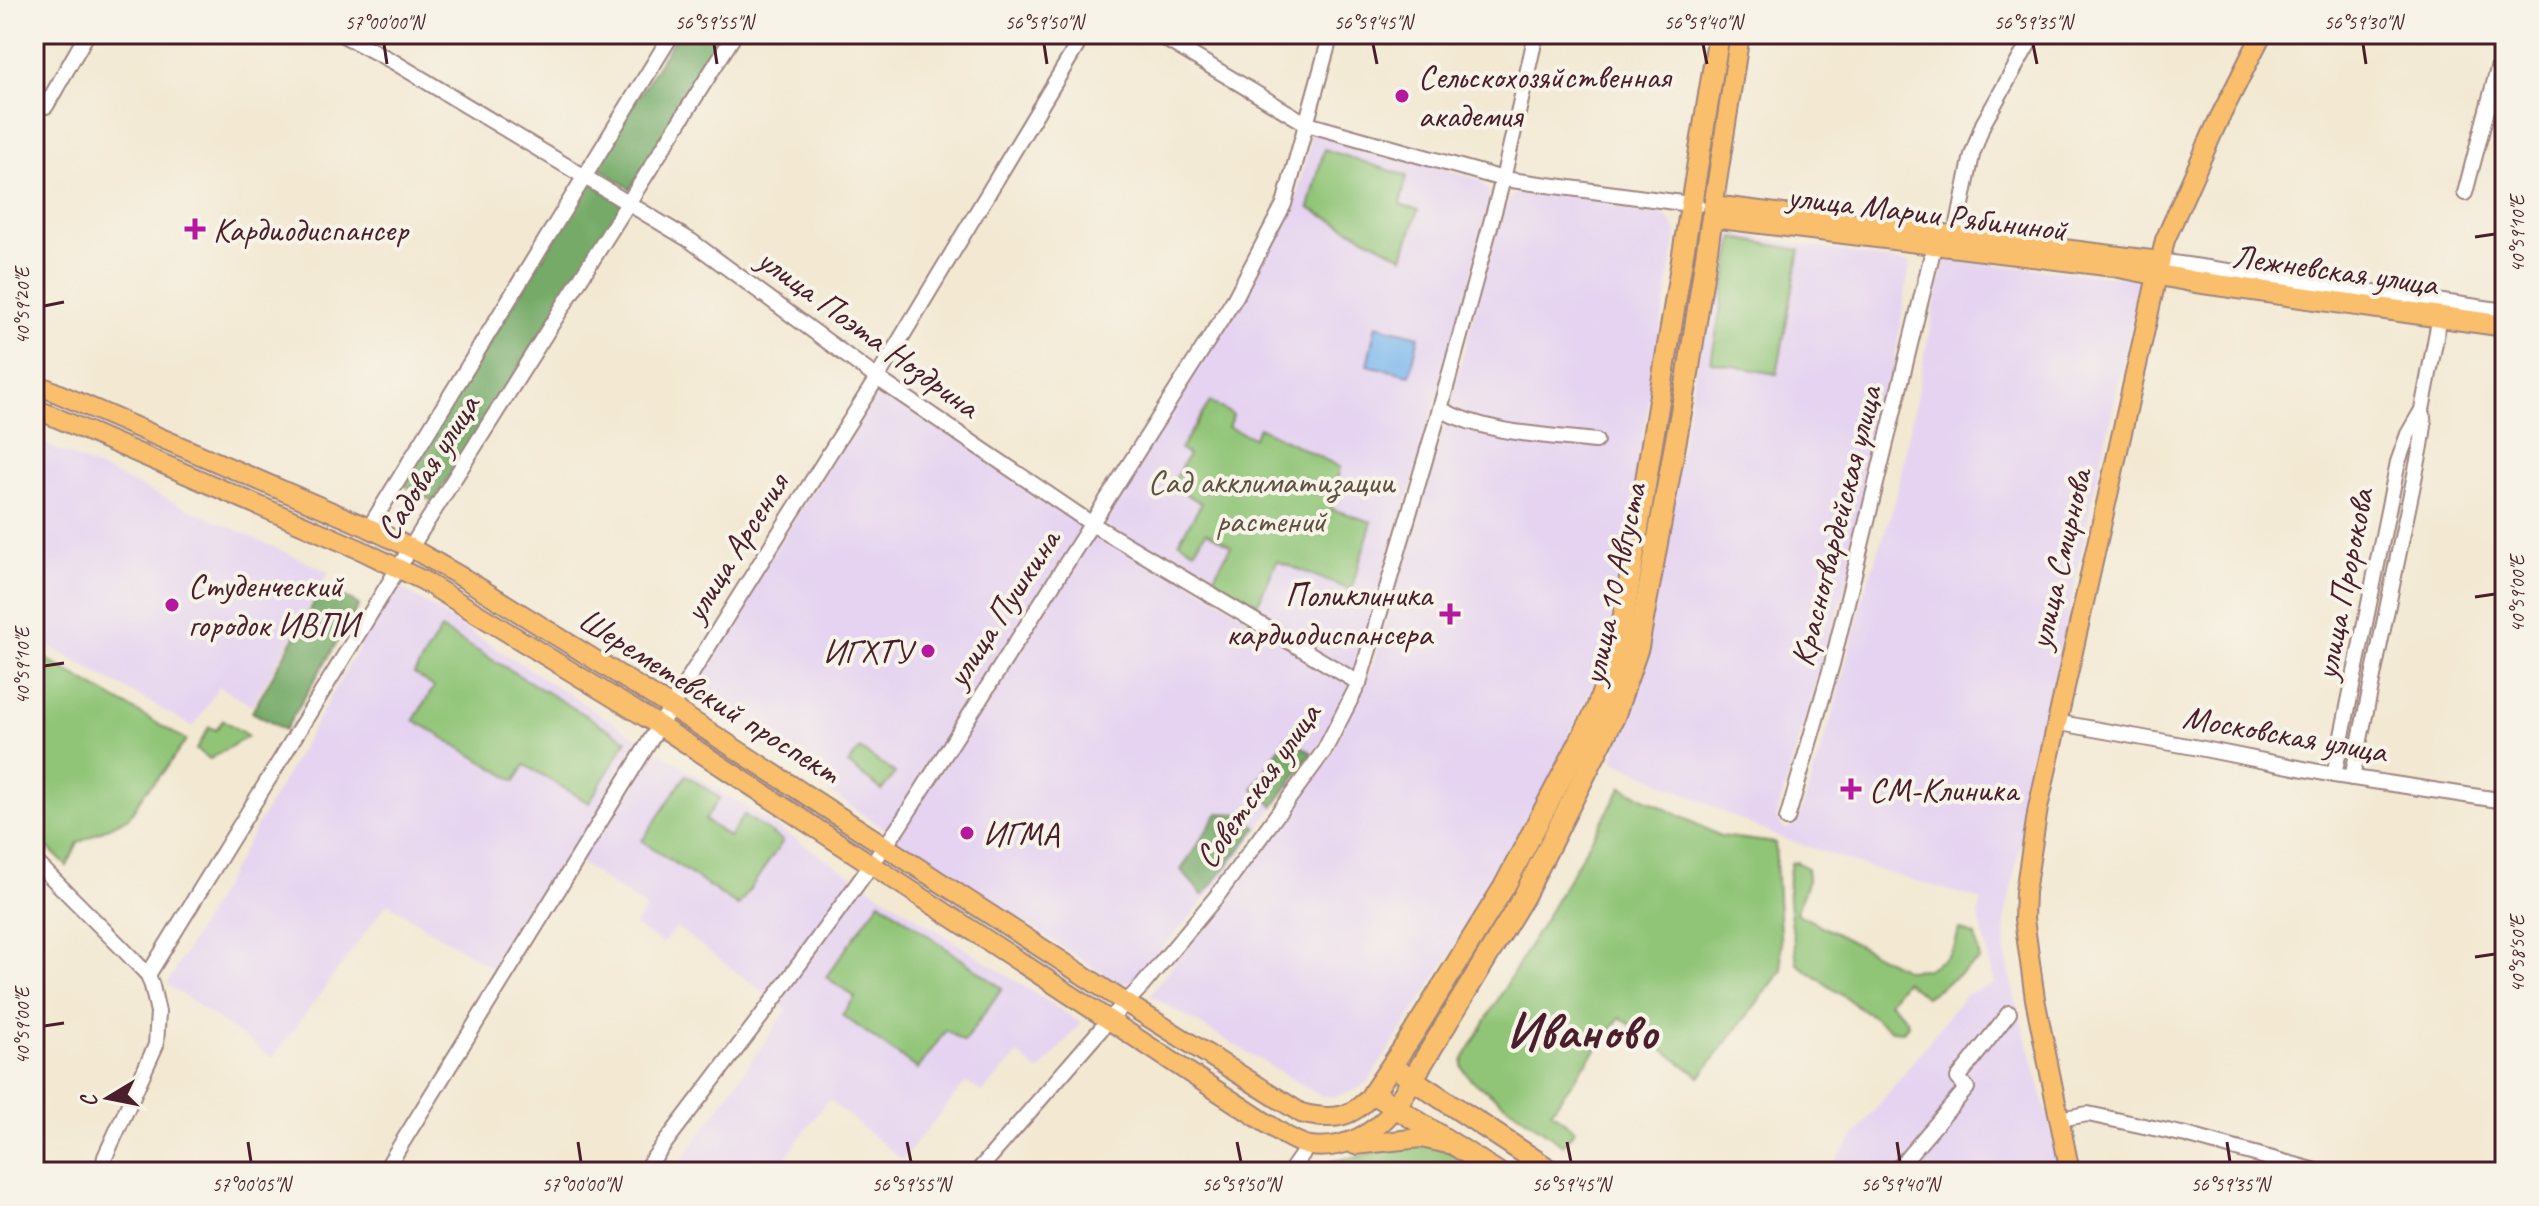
<svg xmlns="http://www.w3.org/2000/svg" width="2539" height="1206" font-family="Caveat,sans-serif">
  <style>
    .built { fill: #e5d3f1 }
    .green { fill: #90c577; stroke: #6d7251; stroke-width: 2 }
    .forest { fill: #74aa68; stroke: #5f644a; stroke-width: 2 }
    .water { fill: #7cb7ee; stroke: #636b8c; stroke-width: 2 }
    .lines { fill: none; stroke-linecap: round; stroke-linejoin: round }
    .minor-casing { stroke: #9e847f; stroke-width: 18 }
    .major-casing { stroke: #9e847f; stroke-width: 22 }
    .highway-casing { stroke: #9e847f; stroke-width: 24 }
    .minor { stroke: #fff; stroke-width: 14 }
    .major { stroke: #f9bf6d; stroke-width: 18 }
    .highway { stroke: #f9bf6d; stroke-width: 20 }
    .ticks { fill: none; stroke: #4a1f2b; stroke-width: 3 }
    .poi-dot { fill: #b5179e; stroke: #f7f3e8; stroke-width: 3 }
    .labels { text-anchor: middle; stroke-width: 8; stroke-linejoin: round; paint-order: stroke }
    .poi-label { font-size: 34px; fill: #4a1f2b; stroke: #f7f3e8; text-anchor: start }
    .street-label { font-size: 34px; fill: #4a1f2b; stroke: #f7f3e8 }
    .park-label { font-size: 34px; fill: #5f5142; stroke: #f7f3e8 }
    .town-label { font-size: 50px; font-weight: bold; fill: #4a1f2b; stroke: #f7f3e8 }
    .neatline { fill: none; stroke: #4a1f2b; stroke-width: 3 }
    .ticks-label { font-size: 20px; text-anchor: middle; fill: #4a1f2b }
  </style>
  <rect width="100%" height="100%" fill="#f7f3e8"/>
  <filter id="ink" filterUnits="userSpaceOnUse"><feTurbulence type="fractalNoise" baseFrequency=".0125" numOctaves="2"/><feDisplacementMap in="SourceGraphic" scale="16" xChannelSelector="R" yChannelSelector="G"/><feConvolveMatrix kernelMatrix="1 2 1 2 8 2 1 2 1" color-interpolation-filters="sRGB"/></filter>
  <filter id="wash" filterUnits="userSpaceOnUse"><feTurbulence type="fractalNoise" baseFrequency=".006" numOctaves="4" result="noise"/><feDisplacementMap in="SourceGraphic" scale="32" xChannelSelector="R" yChannelSelector="G"/><feGaussianBlur stdDeviation="1.8" result="paint"/><feColorMatrix in="noise" values="0 0 0 0 0 0 0 0 0 0 0 0 0 0 0 0 0 1.4 0 .05"/><feComposite in="paint" operator="in"/></filter>
  <g filter="url(#wash)">
    <rect width="100%" height="100%" fill="#f3e9d3"/>
    <g class="built">
      <polygon points="1309,129 1480,180 1488,189 1491,202 1434,410 1355,678 1096,520 1295,207 1309,146"/>
      <polygon points="1532,188 1609,196 1609,205 1653,210 1667,217 1677,231 1609,643 1598,675 1509,864 1368,1082 1356,1090 1333,1097 1321,1096 1150,995 1330,755 1373,664 1449,408 1502,209 1514,194"/>
      <polygon points="1721,232 1910,263 1873,496 1776,817 1785,830 1798,823 1835,706 1863,595 1895,502 1944,260 2142,279 2093,497 2005,918 2006,953 2012,986 2063,1172 1826,1172 1966,994 1995,984 1978,914 1982,900 1867,867 1774,835 1613,760 1622,719 1643,654"/>
      <polygon points="879,384 1091,522 892,834 685,694"/>
      <polygon points="34,439 329,572 252,706 219,686 194,727 34,638"/>
      <polygon points="1094,523 1353,682 1317,749 1212,892 1133,981 1124,984 1115,982 894,837"/>
      <polygon points="395,584 680,765 1081,1023 1039,1072 1018,1054 983,1093 966,1082 902,1160 828,1099 775,1172 674,1172 787,1010 676,927 662,944 635,925 646,908 570,856 498,972 387,903 273,1058 167,984"/>
    </g>
    <g class="green">
      <polygon points="1324,149 1407,176 1400,205 1418,210 1403,257 1309,208"/>
      <polygon points="1734,238 1800,250 1777,374 1711,362"/>
      <polygon points="1210,402 1233,415 1228,427 1253,438 1259,427 1340,467 1331,509 1372,522 1351,590 1277,561 1256,607 1212,580 1231,546 1206,532 1194,551 1179,541 1202,503 1171,486 1188,455 1180,449"/>
      <polygon points="441,629 627,740 589,803 525,765 515,781 414,720 434,687 414,674"/>
      <polygon points="34,652 186,740 165,770 144,793 129,817 78,843 67,866 34,834"/>
      <polygon points="223,720 248,736 210,759 196,750 209,727 216,730"/>
      <polygon points="860,749 895,773 882,790 848,764"/>
      <polygon points="686,775 720,798 705,820 729,837 744,815 783,841 738,906 642,841"/>
      <polygon points="1622,787 1720,836 1775,843 1782,970 1700,1077 1620,1017 1551,1111 1575,1130 1563,1145 1471,1080 1462,1067 1462,1061"/>
      <path d="M1797,862L1807,868L1808,880L1796,913L1906,970L1927,969L1947,957L1955,946L1959,929L1975,936L1980,960L1926,997L1905,981L1889,1002L1907,1019L1908,1025L1903,1031L1892,1030L1797,964C1794,934 1784,893 1791,863Z"/>
      <polygon points="880,901 1002,988 964,1042 946,1030 918,1069 842,1015 855,997 826,977"/>
      <polygon points="1421,1143 1447,1149 1479,1172 1329,1172 1330,1162"/>
    </g>
    <g class="forest">
      <polygon points="677,34 725,34 630,189 596,165"/>
      <polygon points="590,181 623,205 433,502 402,484"/>
      <polygon points="324,585 359,605 285,730 252,712"/>
      <polygon points="1287,736 1312,753 1274,806 1253,789"/>
      <polygon points="1218,813 1240,814 1257,828 1203,896 1181,870"/>
    </g>
    <polygon class="water" points="1376,325 1419,336 1410,375 1367,365"/>
  </g>
  <g filter="url(#ink)">
    <g class="lines">
      <defs>
        <g id="minor">
          <polyline points="341,34 394,62 691,241 877,378 1092,524 1359,683"/>
          <polyline points="1157,34 1307,124 1503,179 1697,205"/>
          <polyline points="46,106 87,34"/>
          <polyline points="2465,193 2505,42"/>
          <polyline points="1956,234 1972,155 1983,124 2034,34"/>
          <polyline points="2159,261 2505,311"/>
          <path d="M1440,409C1486,434 1545,435 1596,441"/>
          <polyline points="369,528 672,34"/>
          <polyline points="2055,722 2199,748 2334,775 2505,801"/>
          <polyline points="2334,775 2398,462 2408,434 2422,410"/>
          <polyline points="2352,778 2421,446 2424,426 2422,410 2440,316"/>
          <polyline points="1787,819 1832,664 1934,246"/>
          <polyline points="34,860 121,947 148,975 152,986 158,1012 156,1045 105,1157 102,1172"/>
          <polyline points="148,975 423,528 735,34"/>
          <polyline points="2059,1119 2088,1114 2186,1135 2320,1172"/>
          <polyline points="384,1172 732,608 877,378 1084,34"/>
          <polyline points="643,1172 766,1010 898,828 1235,298 1284,204 1331,34"/>
          <polyline points="977,1172 1108,1021 1142,986 1217,896 1324,751 1359,683 1440,409 1503,179 1536,34"/>
          <polyline points="1290,1172 1308,1146"/>
          <polyline points="1895,1172 1967,1088 1958,1078 2009,1013"/>
        </g>
        <g id="major">
          <polyline points="1713,205 2159,261"/>
          <polyline points="1712,214 1740,34"/>
          <path d="M34,383L369,528L411,548L465,579L671,707L1126,1003L1301,1113C1331,1121 1353,1119 1373,1093"/>
          <path d="M34,408L361,550L424,581L660,726L1286,1136C1294,1140 1302,1145 1310,1146C1344,1150 1375,1134 1395,1108"/>
          <polyline points="1355,1145 1421,1138 1448,1144"/>
          <polyline points="2070,1172 2035,999 2024,919 2025,892 2038,808 2165,240 2217,123 2262,34"/>
        </g>
        <g id="highway">
          <polyline points="1403,1073 1553,1172"/>
          <polyline points="1395,1108 1524,896 1614,717 1638,647 1688,374 1712,217 2114,266 2196,282 2505,326"/>
          <polyline points="1497,1172 1373,1093 1413,1034 1504,887 1596,711 1619,645 1719,34"/>
        </g>
      </defs>
      <use href="#minor" class="minor-casing"/>
      <use href="#major" class="major-casing"/>
      <use href="#highway" class="highway-casing"/>
      <use href="#minor" class="minor"/>
      <use href="#major" class="major"/>
      <use href="#highway" class="highway"/>
    </g>
  </g>
  <path class="ticks" d="M384,44L387,64M714,44L717,64M1044,44L1047,64M1373,44L1377,64M1703,44L1707,64M2033,44L2037,64M2363,44L2366,64M2475,237L2495,234M44,306L64,302M2475,597L2495,594M44,666L64,663M2475,957L2495,954M44,1026L64,1023M248,1142L251,1162M578,1142L581,1162M907,1142L911,1162M1237,1142L1241,1162M1567,1142L1571,1162M1897,1142L1900,1162M2227,1142L2230,1162"/>
  <g class="poi-dot">
    <circle cx="1402" cy="96" r="8"/>
    <path d="M191 217h8v8h8v8h-8v8h-8v-8h-8v-8h8z"/>
    <circle cx="172" cy="605" r="8"/>
    <path d="M1446 602h8v8h8v8h-8v8h-8v-8h-8v-8h8z"/>
    <circle cx="928" cy="651" r="8"/>
    <path d="M1847 777h8v8h8v8h-8v8h-8v-8h-8v-8h8z"/>
    <circle cx="967" cy="833" r="8"/>
  </g>
  <g class="labels">
    <g class="poi-label">
      <text x="1418" y="88">Сельскохозяйственная<tspan x="1418" dy="39">академия</tspan></text>
      <text x="213" y="241">Кардиодиспансер</text>
      <text x="188" y="597">Студенческий<tspan x="188" dy="39">городок ИВПИ</tspan></text>
      <text x="1432" y="606" text-anchor="end">Поликлиника<tspan x="1432" dy="39">кардиодиспансера</tspan></text>
      <text x="912" y="663" text-anchor="end">ИГХТУ</text>
      <text x="1869" y="801">СМ-Клиника</text>
      <text x="983" y="845">ИГМА</text>
    </g>
    <g class="street-label">
      <text transform="translate(1927 212) rotate(7)" y="12">улица Марии Рябининой</text>
      <text transform="translate(2335 269) rotate(8)" y="12">Лежневская улица</text>
      <text transform="translate(869 332) rotate(36)" y="12">улица Поэта Ноздрина</text>
      <text transform="translate(427 467) rotate(-58)" y="12">Садовая улица</text>
      <text transform="translate(1835 526) rotate(-76)" y="12">Красногвардейская улица</text>
      <text transform="translate(735 547) rotate(-58)" y="12">улица Арсения</text>
      <text transform="translate(2059 559) rotate(-77)" y="12">улица Смирнова</text>
      <text transform="translate(1613 584) rotate(-78)" y="12">улица 10 Августа</text>
      <text transform="translate(2343 584) rotate(-79)" y="12">улица Пророкова</text>
      <text transform="translate(1002 608) rotate(-57)" y="12">улица Пушкина</text>
      <text transform="translate(710 695) rotate(32)" y="12">Шереметевский проспект</text>
      <text transform="translate(2285 733) rotate(10)" y="12">Московская улица</text>
      <text transform="translate(1257 785) rotate(-55)" y="12">Советская улица</text>
    </g>
    <g class="park-label">
      <text x="1271" y="493">Сад акклиматизации<tspan x="1271" dy="39">растений</tspan></text>
    </g>
    <g class="town-label">
      <text x="1582" y="1048">Иваново</text>
    </g>
  </g>
  <rect width="2539" height="1206" fill="none" stroke="#f7f3e8" stroke-width="88"/>
  <g transform="translate(108 1098) rotate(260)" stroke="#f7f3e8" stroke-width="6" paint-order="stroke">
  <path d="M0-6L14 30L0 20L-14 30Z" fill="#4a1f2b"/>
  <text y="-12" font-size="22" font-weight="bold" text-anchor="middle" fill="#4a1f2b">С</text>
  </g>
  <rect x="44" y="44" width="2451" height="1118" class="neatline"/>
  <g class="ticks-label">
    <text x="384" y="29">57°00'00"N</text>
    <text x="714" y="29">56°59'55"N</text>
    <text x="1044" y="29">56°59'50"N</text>
    <text x="1373" y="29">56°59'45"N</text>
    <text x="1703" y="29">56°59'40"N</text>
    <text x="2033" y="29">56°59'35"N</text>
    <text x="2363" y="29">56°59'30"N</text>
    <text transform="translate(2517 234) rotate(-90)" y="7">40°59'10"E</text>
    <text transform="translate(22 306) rotate(-90)" y="7">40°59'20"E</text>
    <text transform="translate(2517 594) rotate(-90)" y="7">40°59'00"E</text>
    <text transform="translate(22 666) rotate(-90)" y="7">40°59'10"E</text>
    <text transform="translate(2517 954) rotate(-90)" y="7">40°58'50"E</text>
    <text transform="translate(22 1026) rotate(-90)" y="7">40°59'00"E</text>
    <text x="251" y="1191">57°00'05"N</text>
    <text x="581" y="1191">57°00'00"N</text>
    <text x="911" y="1191">56°59'55"N</text>
    <text x="1241" y="1191">56°59'50"N</text>
    <text x="1571" y="1191">56°59'45"N</text>
    <text x="1900" y="1191">56°59'40"N</text>
    <text x="2230" y="1191">56°59'35"N</text>
  </g>
</svg>
